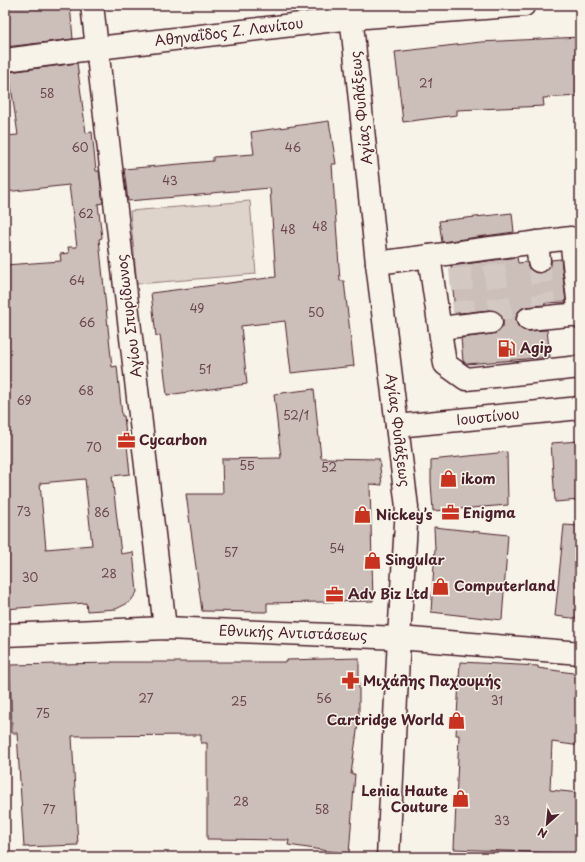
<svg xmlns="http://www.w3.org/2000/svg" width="585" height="862" font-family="'Playpen Sans',sans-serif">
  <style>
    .green { fill: #ded4cc; stroke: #947a7c }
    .building { fill: #ccbfb9; stroke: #4a1f2b; fill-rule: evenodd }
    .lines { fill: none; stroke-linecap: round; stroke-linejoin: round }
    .minor-tunnel { stroke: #d4c9c2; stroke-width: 22; stroke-dasharray: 22 11; stroke-linecap: butt }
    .minor-casing { stroke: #4a1f2b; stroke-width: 25 }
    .major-casing { stroke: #4a1f2b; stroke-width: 25 }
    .minor { stroke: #f7f3e8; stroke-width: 22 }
    .major { stroke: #f7f3e8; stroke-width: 22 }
    .labels { text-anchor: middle; stroke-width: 3; stroke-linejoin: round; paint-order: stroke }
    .number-label { font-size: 12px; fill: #6a474e }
    .street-label { font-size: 14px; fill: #4a1f2b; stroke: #f7f3e8 }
    .poi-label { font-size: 14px; font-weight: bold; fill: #4a1f2b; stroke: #f7f3e8; text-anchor: start }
  </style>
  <rect width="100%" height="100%" fill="#f7f3e8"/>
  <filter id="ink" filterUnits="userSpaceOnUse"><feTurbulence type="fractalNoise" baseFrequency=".025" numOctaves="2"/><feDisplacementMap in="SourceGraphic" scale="8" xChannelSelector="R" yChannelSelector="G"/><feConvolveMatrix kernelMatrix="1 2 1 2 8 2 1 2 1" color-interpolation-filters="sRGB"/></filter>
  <g filter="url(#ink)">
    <polygon class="green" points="250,201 256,274 137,284 130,211"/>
    <g class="building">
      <polygon points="5,5 70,5 73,39 6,47"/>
      <polygon points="580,37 580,96 543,98 544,106 457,110 457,115 403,122 395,52 481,42"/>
      <path d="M77,63L86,133L92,132L96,171H99L103,203L98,204L102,238L99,239L112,367L117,366L122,416H124L130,474L112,476L121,554L133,552L137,592L130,602L116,609L87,611L86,603L5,609V265L61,261L60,254L69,253L68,247H77L69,185L5,192V136L18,135L9,72ZM85,479L92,545L46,549L40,483Z"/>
      <polygon points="329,121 336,164 332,164 340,281 344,281 354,366 291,373 285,321 241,326 247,384 167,395 160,335 156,336 151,293 276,277 270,188 211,193 211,194 128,201 124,169 213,161 213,157 254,154 251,132"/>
      <polygon points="512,213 514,232 442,242 439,221"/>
      <polygon points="517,257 518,263 527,262 529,269 534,272 540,273 547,271 551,266 551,260 561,259 566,302 545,303 545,305 526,307 521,309 517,313 516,320 518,326 523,330 529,331 547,330 550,357 467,364 463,361 461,338 492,334 498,332 503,327 503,320 501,314 496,310 490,310 458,313 458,312 455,313 451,266"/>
      <polygon points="314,389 321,458 379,459 382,485 370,484 373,601 267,603 267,612 202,611 186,494 223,494 222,459 281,458 274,394"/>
      <polygon points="580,441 580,500 555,502 551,443"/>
      <polygon points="507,452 508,505 433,511 431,482 431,460"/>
      <polygon points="564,525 580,526 580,619 555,616"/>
      <polygon points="434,527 508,535 502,620 431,612 435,549"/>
      <polygon points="359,658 359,717 351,774 355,774 349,854 288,845 289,840 207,839 207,743 201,743 201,735 72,736 78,845 24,847 17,733 12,733 10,665 111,663 111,662 287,662 287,660"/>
      <polygon points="460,662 538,666 538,668 580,674 580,746 552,742 550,790 580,793 580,854 454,849 459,735 456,735"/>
    </g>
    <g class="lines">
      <g class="minor-tunnel">
        <polyline points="539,261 544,303"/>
        <polyline points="494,265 502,321"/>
        <polyline points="460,268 464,312"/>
      </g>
      <defs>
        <g id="minor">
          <polyline points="92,5 165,628"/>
          <polyline points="5,60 98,48 352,18 524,5"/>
          <polyline points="537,242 539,261"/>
          <polyline points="429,256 445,364 466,379 580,367"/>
          <polyline points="377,263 491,248 571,238 580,317"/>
          <polyline points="528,319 580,314"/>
          <polyline points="440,328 491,322"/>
          <polyline points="397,426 580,408"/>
          <polyline points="5,635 165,628 399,638 580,653"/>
        </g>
        <polyline id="major" points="350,5 377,263 397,426 407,507 399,638 388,857"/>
      </defs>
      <use href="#minor" class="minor-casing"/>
      <use href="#major" class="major-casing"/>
      <use href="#minor" class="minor"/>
      <use href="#major" class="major"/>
    </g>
  </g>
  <defs>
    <symbol id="fuel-bare" viewBox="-9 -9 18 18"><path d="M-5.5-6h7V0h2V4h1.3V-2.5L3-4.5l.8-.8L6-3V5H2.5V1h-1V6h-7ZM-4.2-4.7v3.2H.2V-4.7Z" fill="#c8321e" stroke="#f7f3e8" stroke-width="2.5" paint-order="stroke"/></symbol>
    <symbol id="office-bare" viewBox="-9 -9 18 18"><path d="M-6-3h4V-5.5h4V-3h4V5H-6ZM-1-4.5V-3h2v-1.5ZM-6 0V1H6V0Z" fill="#c8321e" stroke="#f7f3e8" stroke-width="2.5" paint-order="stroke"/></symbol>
    <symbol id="shop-bare" viewBox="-9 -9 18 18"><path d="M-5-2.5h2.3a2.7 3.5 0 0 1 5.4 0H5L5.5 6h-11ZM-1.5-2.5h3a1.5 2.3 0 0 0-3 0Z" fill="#c8321e" stroke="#f7f3e8" stroke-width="2.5" paint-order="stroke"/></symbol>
    <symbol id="pharmacy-bare" viewBox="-9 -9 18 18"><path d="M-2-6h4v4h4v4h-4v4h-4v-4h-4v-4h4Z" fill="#c8321e" stroke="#f7f3e8" stroke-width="2.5" paint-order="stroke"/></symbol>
  </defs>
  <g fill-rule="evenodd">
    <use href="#fuel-bare" x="494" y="336" width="25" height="25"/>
    <use href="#office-bare" x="114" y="428" width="25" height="25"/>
    <use href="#shop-bare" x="436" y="466" width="25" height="25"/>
    <use href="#office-bare" x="438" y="500" width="25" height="25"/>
    <use href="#shop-bare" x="350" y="502" width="25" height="25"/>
    <use href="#shop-bare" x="360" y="548" width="25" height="25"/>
    <use href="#shop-bare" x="428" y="574" width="25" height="25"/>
    <use href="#office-bare" x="322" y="582" width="25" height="25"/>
    <use href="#pharmacy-bare" x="338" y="668" width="25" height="25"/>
    <use href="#shop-bare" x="444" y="708" width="25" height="25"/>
    <use href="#shop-bare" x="448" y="786" width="25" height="25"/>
  </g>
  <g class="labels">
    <g class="number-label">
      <text x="426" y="88">21</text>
      <text x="47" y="98">58</text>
      <text x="80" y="152">60</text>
      <text x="293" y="152">46</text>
      <text x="170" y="185">43</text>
      <text x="86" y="218">62</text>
      <text x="320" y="231">48</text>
      <text x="288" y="234">48</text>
      <text x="77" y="285">64</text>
      <text x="197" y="313">49</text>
      <text x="316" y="317">50</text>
      <text x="87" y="327">66</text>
      <text x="205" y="374">51</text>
      <text x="86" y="395">68</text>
      <text x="24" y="405">69</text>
      <text x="296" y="420">52/1</text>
      <text x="94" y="452">70</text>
      <text x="247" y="470">55</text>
      <text x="329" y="472">52</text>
      <text x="24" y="516">73</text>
      <text x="102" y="517">86</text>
      <text x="337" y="553">54</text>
      <text x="231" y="557">57</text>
      <text x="109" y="578">28</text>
      <text x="30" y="582">30</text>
      <text x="146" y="703">27</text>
      <text x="324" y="703">56</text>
      <text x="497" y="705">31</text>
      <text x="239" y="706">25</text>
      <text x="43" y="718">75</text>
      <text x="241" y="806">28</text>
      <text x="49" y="814">77</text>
      <text x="322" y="814">58</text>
      <text x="502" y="825">33</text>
    </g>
    <g class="street-label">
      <text transform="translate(229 32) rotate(-7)" y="5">Αθηναΐδος Ζ. Λανίτου</text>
      <text transform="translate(361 108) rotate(-96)" y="5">Αγίας Φυλάξεως</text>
      <text transform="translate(129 316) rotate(-97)" y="5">Αγίου Σπυρίδωνος</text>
      <text transform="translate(488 417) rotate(-6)" y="5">Ιουστίνου</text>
      <text transform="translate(398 430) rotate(83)" y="5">Αγίας Φυλάξεως</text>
      <text transform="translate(293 633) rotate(2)" y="5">Εθνικής Αντιστάσεως</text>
    </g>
    <g class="poi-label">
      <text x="520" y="353">Agip</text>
      <text x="139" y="445">Cycarbon</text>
      <text x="461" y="484">ikom</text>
      <text x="463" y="518">Enigma</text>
      <text x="376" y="520">Nickey’s</text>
      <text x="385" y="565">Singular</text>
      <text x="454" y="591">Computerland</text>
      <text x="348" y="599">Adv Biz Ltd</text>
      <text x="363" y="686">Μιχάλης Παχουμής</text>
      <text x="444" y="725" text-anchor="end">Cartridge World</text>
      <text x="448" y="796" text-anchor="end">Lenia Haute<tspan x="448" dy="16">Couture</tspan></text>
    </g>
  </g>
  <rect width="585" height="862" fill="none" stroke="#f7f3e8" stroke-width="20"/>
  <rect x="10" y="10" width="565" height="842" fill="none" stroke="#4a1f2b" stroke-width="1.5" filter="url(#ink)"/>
  <g transform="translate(547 824) rotate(207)" stroke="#f7f3e8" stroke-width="3" paint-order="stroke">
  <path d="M0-3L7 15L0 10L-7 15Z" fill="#4a1f2b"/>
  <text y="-6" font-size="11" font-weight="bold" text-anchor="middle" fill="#4a1f2b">N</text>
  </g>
</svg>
